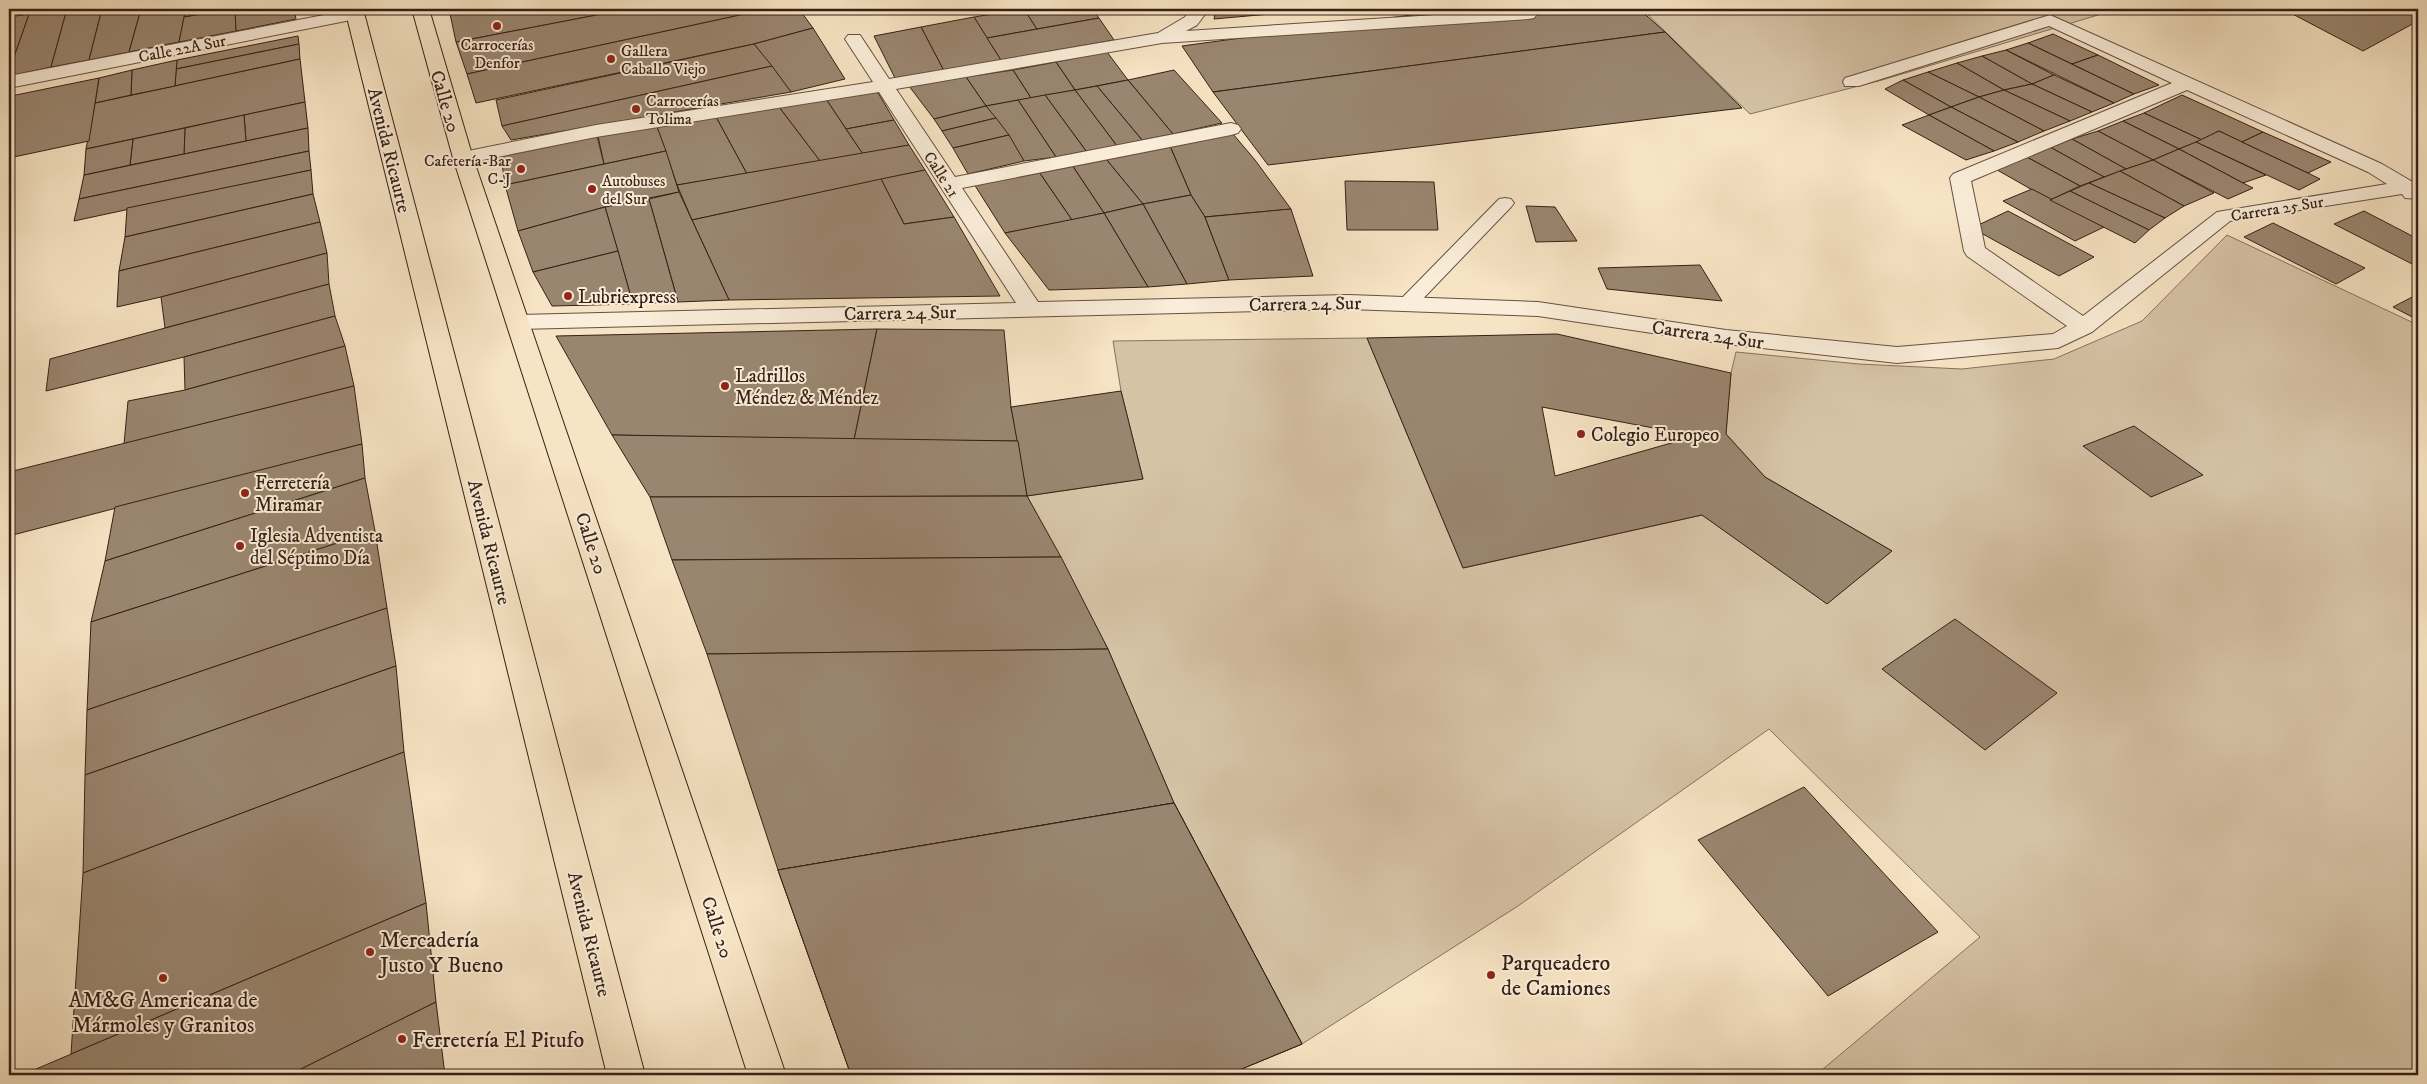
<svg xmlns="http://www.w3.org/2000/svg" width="2427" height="1084" font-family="'IM FELL DW Pica',serif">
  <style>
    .green { fill: #d6c3a6; stroke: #86725e }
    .building { fill: #9a8670; stroke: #362016; fill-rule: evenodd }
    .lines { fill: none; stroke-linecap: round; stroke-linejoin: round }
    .service-casing { stroke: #665142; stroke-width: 2 }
    .minor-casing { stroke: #665142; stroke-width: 2 }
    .primary-casing { stroke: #362016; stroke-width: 2 }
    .service { fill: #faedd9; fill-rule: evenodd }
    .minor { fill: #faedd9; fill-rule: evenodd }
    .primary { fill: #f7e4c4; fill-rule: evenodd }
    .poi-dot { fill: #8f2418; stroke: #faedd9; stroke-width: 2 }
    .labels { text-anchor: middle; stroke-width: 4; stroke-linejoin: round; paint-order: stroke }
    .far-poi-label { font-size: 16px; fill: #362016; stroke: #faedd9; text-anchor: start }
    .far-street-label { font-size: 16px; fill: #362016; stroke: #faedd9 }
    .street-label { font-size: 19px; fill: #362016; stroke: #faedd9 }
    .poi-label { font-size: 19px; fill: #362016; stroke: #faedd9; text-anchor: start }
    .near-poi-label { font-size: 22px; fill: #362016; stroke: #faedd9; text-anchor: start }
  </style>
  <rect width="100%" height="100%" fill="#f7e4c4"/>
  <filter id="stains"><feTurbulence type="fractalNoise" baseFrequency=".004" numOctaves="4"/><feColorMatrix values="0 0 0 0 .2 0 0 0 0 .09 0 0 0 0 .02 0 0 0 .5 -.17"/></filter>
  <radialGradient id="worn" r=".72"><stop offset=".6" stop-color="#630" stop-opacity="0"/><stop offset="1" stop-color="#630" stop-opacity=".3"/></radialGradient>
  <g class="green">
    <polygon points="1642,9 2118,9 1882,80 1750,114"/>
    <polygon points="2227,235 2418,325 2418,1075 1816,1075 1980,937 1769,729 1518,906 1302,1044 1174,803 1108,649 1027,496 1143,479 1121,391 1113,341 1367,338 1463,568 1702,515 1827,603 1892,551 1765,477 1726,434 1731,373 1736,352 1859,364 1962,369 2054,359 2142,321"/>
  </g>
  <g class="building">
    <polygon points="67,9 51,67 9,76 9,71 29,14"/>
    <polygon points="67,9 102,9 89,60 51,67"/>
    <polygon points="102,9 141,9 129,52 89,60"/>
    <polygon points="141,9 186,9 179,42 129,52"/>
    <polygon points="186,9 231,9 184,17"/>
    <polygon points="235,9 236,31 179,42 184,17"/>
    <polygon points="235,9 294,9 296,19 236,31"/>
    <polygon points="449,9 628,9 456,42"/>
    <polygon points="628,9 768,9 467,74 456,42"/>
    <polygon points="768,9 799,9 813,28 754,44 476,103 467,74"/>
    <polygon points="1024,9 1037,29 987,38 974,17"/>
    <polygon points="1024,9 1092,9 1099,18 1037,29"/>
    <polygon points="1216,9 1326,9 1214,19"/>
    <polygon points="1455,9 1639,9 1665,32 1213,92 1182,46"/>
    <polygon points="2283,9 2418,9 2418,21 2363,51"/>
    <polygon points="29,14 9,71 9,17"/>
    <polygon points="974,17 1001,60 944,71 921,27"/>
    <polygon points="1099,18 1114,40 1001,60 987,38"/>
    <polygon points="921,27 944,71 895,78 874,36"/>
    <polygon points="813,28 845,79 791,92 754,44"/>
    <polygon points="1665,32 1742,108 1268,165 1213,92"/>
    <polygon points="2053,34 2098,55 2072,64 2028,43"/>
    <polygon points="298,36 299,44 176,69 177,60"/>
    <polygon points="2028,43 2134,94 2114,103 2006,50"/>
    <polygon points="299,44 300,59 175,86 176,69"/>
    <polygon points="754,44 772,66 502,126 496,100"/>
    <polygon points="2006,50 2054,75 2032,84 1982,56"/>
    <polygon points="1107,52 1128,80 1075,90 1056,62"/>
    <polygon points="2098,55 2159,85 2134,94 2072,64"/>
    <polygon points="1982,56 2032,84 2004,90 1957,63"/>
    <polygon points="300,59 305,102 86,149 95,103"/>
    <polygon points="177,60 175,86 131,95 132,70"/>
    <polygon points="1056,62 1075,90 1031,98 1013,70"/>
    <polygon points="1957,63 2004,90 1979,97 1928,72"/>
    <polygon points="772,66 791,92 511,140 502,126"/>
    <polygon points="132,70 131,95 95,103 99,78"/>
    <polygon points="1013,70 1031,98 986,106 966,77"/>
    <polygon points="1174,70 1222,123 1173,134 1128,80"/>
    <polygon points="1928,72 1979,97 1951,107 1903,80"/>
    <polygon points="2054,75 2114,103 2092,112 2032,84"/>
    <polygon points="966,77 986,106 934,119 909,86"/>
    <polygon points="99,78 89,141 9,158 11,96"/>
    <polygon points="1128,80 1173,134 1142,140 1097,86"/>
    <polygon points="1903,80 1951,107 1929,115 1885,89"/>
    <polygon points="2032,84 2092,112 2070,121 2004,90"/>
    <polygon points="1097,86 1142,140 1117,146 1075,90"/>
    <polygon points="1075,90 1117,146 1086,151 1045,95"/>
    <polygon points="2004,90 2070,121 2044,131 1979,97"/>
    <polygon points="877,91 894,120 846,129 826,99"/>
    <polygon points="1045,95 1086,151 1056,157 1018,100"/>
    <polygon points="2182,95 2263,132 2242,142 2219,131 2202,140 2144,113"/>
    <polygon points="1979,97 2044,131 2018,142 1951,107"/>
    <polygon points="826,99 846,129 863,154 820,161 779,107"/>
    <polygon points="1018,100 1056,157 1024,161 986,106"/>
    <polygon points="305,102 308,128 246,141 244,115"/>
    <polygon points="986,106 996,118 942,131 934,119"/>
    <polygon points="779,107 820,161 747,174 716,117"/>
    <polygon points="1951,107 2018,142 1994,151 1929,115"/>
    <polygon points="2144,113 2202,140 2179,149 2123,121"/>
    <polygon points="244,115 246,141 184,154 185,128"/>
    <polygon points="1929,115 1994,151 1966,160 1902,125"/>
    <polygon points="716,117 747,174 677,185 657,127"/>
    <polygon points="996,118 1009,135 953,148 942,131"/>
    <polygon points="894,120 909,145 863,154 846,129"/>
    <polygon points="2123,121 2179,149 2153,160 2098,131"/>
    <polygon points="657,127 666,151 604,164 598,136"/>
    <polygon points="185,128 184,154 130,165 133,139"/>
    <polygon points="308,128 309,151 79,199 84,175"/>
    <polygon points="2098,131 2153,160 2126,169 2072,139"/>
    <polygon points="2219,131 2308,173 2320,179 2299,190 2196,142"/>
    <polygon points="2263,132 2331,162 2308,173 2242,142"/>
    <polygon points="1233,134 1255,160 1291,209 1205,217 1191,195 1170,146"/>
    <polygon points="1009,135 1024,161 968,174 953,148"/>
    <polygon points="597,136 604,164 505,185 501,156"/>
    <polygon points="133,139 130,165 84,175 86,149"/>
    <polygon points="2072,139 2126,169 2104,177 2050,147"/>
    <polygon points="2196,142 2266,175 2243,183 2179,149"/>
    <polygon points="909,145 925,170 692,220 677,185"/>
    <polygon points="1170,146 1191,195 1143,204 1106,159"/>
    <polygon points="2050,147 2104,177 2080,186 2025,156"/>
    <polygon points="2179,149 2243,183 2253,188 2228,199 2153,160"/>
    <polygon points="309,151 311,170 74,221 79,199"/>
    <polygon points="666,151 679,192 605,207 518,231 505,185"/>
    <polygon points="2025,156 2080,186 2050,200 1992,167"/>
    <polygon points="1106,159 1143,204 1104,213 1072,165"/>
    <polygon points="2153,160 2214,193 2184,206 2120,171"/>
    <polygon points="1072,165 1104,213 1072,220 1039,172"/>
    <polygon points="311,170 313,194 125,237 127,208"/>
    <polygon points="925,170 954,217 904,224 881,179"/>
    <polygon points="2120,171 2184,206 2165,218 2089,183"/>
    <polygon points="1039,172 1072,220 1005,233 974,184"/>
    <polygon points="881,179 904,224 954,217 1000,296 729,300 692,220"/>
    <polygon points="1345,181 1434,182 1438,230 1347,230"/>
    <polygon points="2089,183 2165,218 2149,230 2070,191"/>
    <polygon points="2032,189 2104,227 2075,241 2003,201"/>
    <polygon points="2070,191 2149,230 2135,243 2050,200"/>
    <polygon points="679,192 692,220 729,300 678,302 649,199"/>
    <polygon points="313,194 320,222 119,271 125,237"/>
    <polygon points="1191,195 1205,217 1229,280 1187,284 1143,204"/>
    <polygon points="649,199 678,302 633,304 605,207"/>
    <polygon points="1143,204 1187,284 1148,287 1104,213"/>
    <polygon points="1526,206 1555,207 1577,241 1536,242"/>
    <polygon points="605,207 618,251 533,272 518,231"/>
    <polygon points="1291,209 1313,276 1229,280 1205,217"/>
    <polygon points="2008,211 2094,257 2059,276 1972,228"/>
    <polygon points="2364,211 2418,239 2418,267 2334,224"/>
    <polygon points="1104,213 1148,287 1049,290 1005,233"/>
    <polygon points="320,222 327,253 161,297 117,307 119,271"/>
    <polygon points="2273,223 2365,268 2336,284 2244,237"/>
    <polygon points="618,251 633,304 552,306 533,272"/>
    <polygon points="327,253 329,284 165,328 161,297"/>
    <polygon points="1700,265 1722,301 1607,289 1598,268"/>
    <polygon points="329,284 335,316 184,357 46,391 50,359"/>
    <polygon points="2418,294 2418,320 2393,307"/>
    <polygon points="335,316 345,346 185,390 184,357"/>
    <polygon points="877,329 854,440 612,435 556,336"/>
    <polygon points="877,329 1004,330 1011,407 1018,441 854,440"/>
    <path d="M1557,334L1731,373L1726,434L1765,477L1892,551L1827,604L1702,515L1463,568L1367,338ZM1542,407L1696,436L1555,476Z"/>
    <polygon points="345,346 354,386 124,444 128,401 185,390"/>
    <polygon points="354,386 362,444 9,536 9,472"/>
    <polygon points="1121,391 1143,479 1027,496 1011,407"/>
    <polygon points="2134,426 2203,475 2151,497 2083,446"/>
    <polygon points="612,435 1018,441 1027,496 650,497"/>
    <polygon points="362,444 365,478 105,561 115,507"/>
    <polygon points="365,478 375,531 91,622 105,561"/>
    <polygon points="1027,496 1061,557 672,560 650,497"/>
    <polygon points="375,531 387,608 87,710 91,622"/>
    <polygon points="1061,557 1108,649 707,654 672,560"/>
    <polygon points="387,608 396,666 85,775 87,710"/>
    <polygon points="1955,619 2057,693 1985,750 1882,669"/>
    <polygon points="1108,649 1174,803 778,870 707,654"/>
    <polygon points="396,666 404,752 83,873 85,775"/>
    <polygon points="404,752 426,903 71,1054 83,873"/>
    <polygon points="1804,787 1938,932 1828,996 1698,840"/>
    <polygon points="1174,803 1302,1044 1227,1075 851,1075 778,870"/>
    <polygon points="1174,803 1302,1044 1227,1075 851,1075 778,870"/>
    <polygon points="1174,803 1302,1044 1227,1075 851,1075 778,870"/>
    <polygon points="426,903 436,1002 289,1075 22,1075"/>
    <polygon points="436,1002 445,1075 289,1075"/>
  </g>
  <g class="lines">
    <defs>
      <polygon id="service" points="1505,198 1511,199 1514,203 1511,207 1414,308 1407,310 1400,308 1397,304 1400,300 1499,199"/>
      <g id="minor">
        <polygon points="355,9 361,10 364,14 361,18 9,88 9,76"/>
        <path d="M1191,9H1209L1197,25L1186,31L1528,9L1534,10L1537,14L1534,18L1528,19L1162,43L896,89L955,177L1231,123L1238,125L1241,129L1238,133L1231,135L962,188L1038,302L1349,295L1538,302L1726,330L1897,347L2053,334L2067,326L1967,256L1964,251L1950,178L1953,174L2172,83L2049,26L1859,86H1845L1843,82L1845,78L2050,15L2382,164L2411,181H2418V199L2405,198L2402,194L2230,221L2092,332L2058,348L1897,363L1726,344L1538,316L1349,309L519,329L511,327L507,322L511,317L519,315L1016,303L879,92L596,137L463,164L456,162L453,158L456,154L463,152L596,125L873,82L845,39L848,35H860L889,79L1158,33L1185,17ZM2187,90L2368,172L2387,184L2217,212L2083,316L1985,248L1971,181Z"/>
      </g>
      <g id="primary">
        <polygon points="345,9 363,9 645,1075 607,1075"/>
        <polygon points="412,9 429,9 473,158 786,1075 748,1075 453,158"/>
      </g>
    </defs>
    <use href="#service" class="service-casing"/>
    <use href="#minor" class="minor-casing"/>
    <use href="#primary" class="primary-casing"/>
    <use href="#service" class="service"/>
    <use href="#minor" class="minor"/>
    <use href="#primary" class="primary"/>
  </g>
  <g class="poi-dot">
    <circle cx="497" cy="26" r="5"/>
    <circle cx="611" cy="59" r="5"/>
    <circle cx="636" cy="109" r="5"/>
    <circle cx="521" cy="169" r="5"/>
    <circle cx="592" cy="189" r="5"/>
    <circle cx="568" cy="296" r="5"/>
    <circle cx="725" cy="386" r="5"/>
    <circle cx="1581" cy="434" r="5"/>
    <circle cx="245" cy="493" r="5"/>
    <circle cx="240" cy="546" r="5"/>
    <circle cx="370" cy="952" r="5"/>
    <circle cx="1491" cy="975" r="5"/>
    <circle cx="163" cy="978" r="5"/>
    <circle cx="402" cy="1039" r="5"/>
  </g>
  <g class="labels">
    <g class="far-poi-label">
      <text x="497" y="50" text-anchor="middle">Carrocerías<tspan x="497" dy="18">Denfor</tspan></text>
      <text x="621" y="56">Gallera<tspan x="621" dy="18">Caballo Viejo</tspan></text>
      <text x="646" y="106">Carrocerías<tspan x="646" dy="18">Tolima</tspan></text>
      <text x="511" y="166" text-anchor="end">Cafetería-Bar<tspan x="511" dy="18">C-J</tspan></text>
      <text x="602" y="186">Autobuses<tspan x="602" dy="18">del Sur</tspan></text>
    </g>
    <g class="far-street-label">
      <text transform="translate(182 48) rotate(-11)" y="6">Calle 22A Sur</text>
      <text transform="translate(942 174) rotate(57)" y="6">Calle 21</text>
      <text transform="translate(2277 208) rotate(-9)" y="6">Carrera 25 Sur</text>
    </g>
    <g class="street-label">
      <text transform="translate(446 101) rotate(74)" y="7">Calle 20</text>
      <text transform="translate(390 150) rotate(76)" y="7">Avenida Ricaurte</text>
      <text transform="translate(1305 303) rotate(-1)" y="7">Carrera 24 Sur</text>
      <text transform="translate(900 312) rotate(-1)" y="7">Carrera 24 Sur</text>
      <text transform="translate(1708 334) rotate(8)" y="7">Carrera 24 Sur</text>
      <text transform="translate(490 542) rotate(76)" y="7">Avenida Ricaurte</text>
      <text transform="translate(592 543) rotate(72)" y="7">Calle 20</text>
      <text transform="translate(718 927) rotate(72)" y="7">Calle 20</text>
      <text transform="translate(590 934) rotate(76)" y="7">Avenida Ricaurte</text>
    </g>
    <g class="poi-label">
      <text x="578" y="303">Lubriexpress</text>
      <text x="735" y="382">Ladrillos<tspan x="735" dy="22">Méndez &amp; Méndez</tspan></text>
      <text x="1591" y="441">Colegio Europeo</text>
      <text x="255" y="489">Ferretería<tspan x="255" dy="22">Miramar</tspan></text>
      <text x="250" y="542">Iglesia Adventista<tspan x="250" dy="22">del Séptimo Día</tspan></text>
    </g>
    <g class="near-poi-label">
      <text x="380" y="947">Mercadería<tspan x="380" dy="25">Justo Y Bueno</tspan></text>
      <text x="1501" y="970">Parqueadero<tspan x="1501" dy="25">de Camiones</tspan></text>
      <text x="163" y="1007" text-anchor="middle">AM&amp;G Americana de<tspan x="163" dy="25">Mármoles y Granitos</tspan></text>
      <text x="412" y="1047">Ferretería El Pitufo</text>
    </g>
  </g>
  <rect width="2427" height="1084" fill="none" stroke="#f7e4c4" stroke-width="30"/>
  <rect x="10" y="10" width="2407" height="1064" fill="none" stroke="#362016" stroke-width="2.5"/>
  <rect x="15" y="15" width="2397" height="1054" fill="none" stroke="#362016"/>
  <rect width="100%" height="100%" filter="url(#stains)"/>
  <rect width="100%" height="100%" fill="url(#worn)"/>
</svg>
